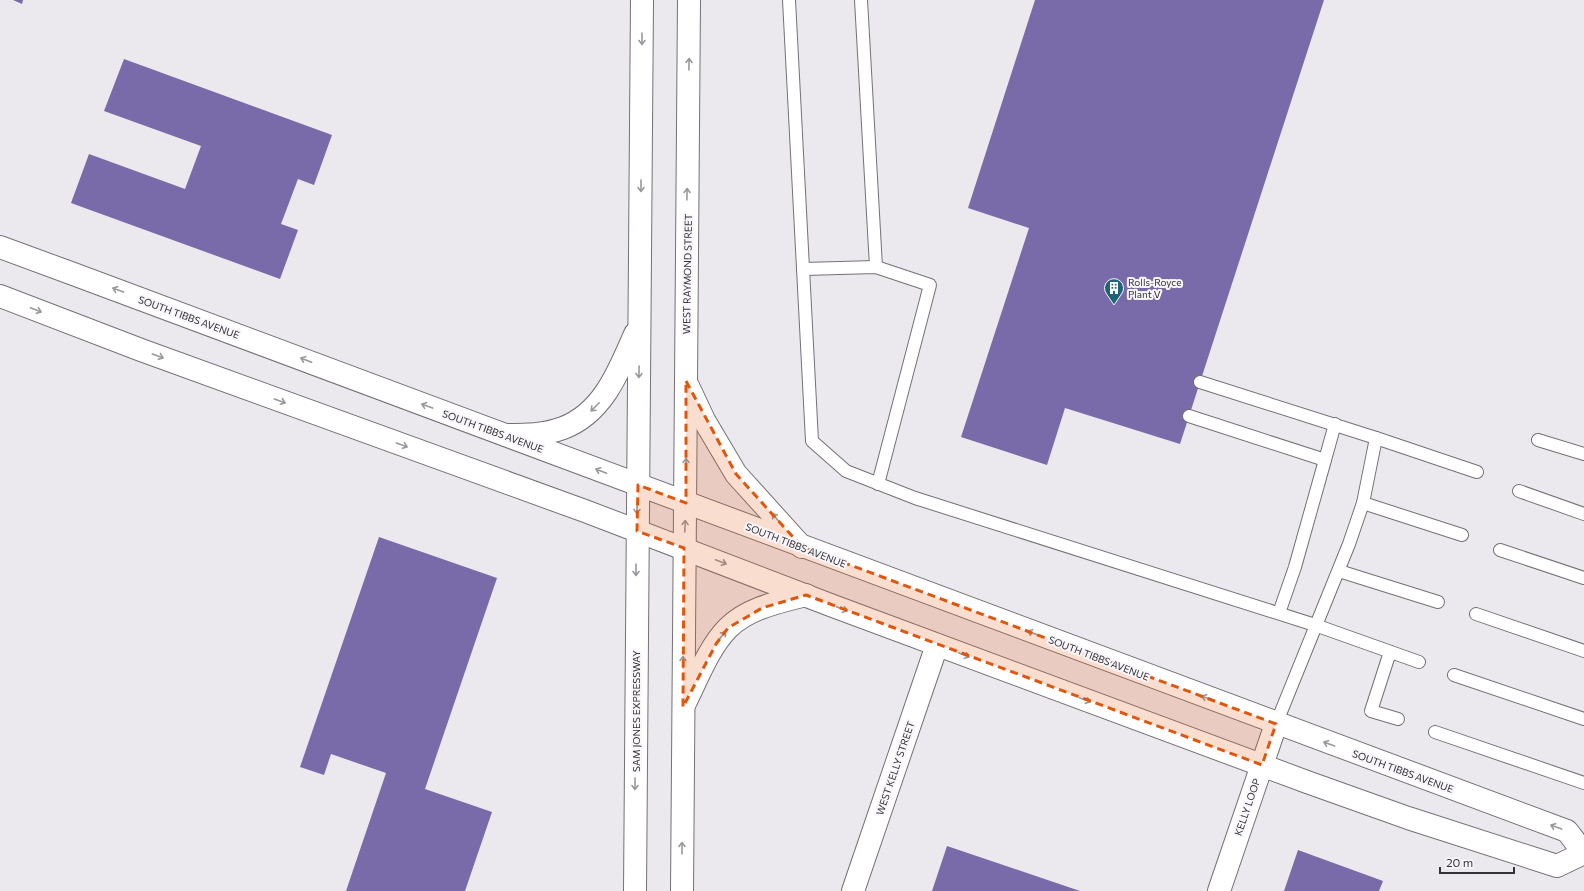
<svg xmlns="http://www.w3.org/2000/svg" width="1584" height="891" font-family="Commissioner,sans-serif">
  <style>
    .building { fill: #796aa9 }
    .lines { fill: none; stroke-linecap: round; stroke-linejoin: round }
    .lane-casing { stroke: #747176; stroke-width: 14 }
    .street-casing { stroke: #747176; stroke-width: 24 }
    .secondary-casing { stroke: #747176; stroke-width: 24 }
    .primary-casing { stroke: #747176; stroke-width: 24 }
    .lane { stroke: #fff; stroke-width: 12 }
    .street { stroke: #fff; stroke-width: 22 }
    .secondary { stroke: #fff; stroke-width: 22 }
    .primary { stroke: #fff; stroke-width: 22 }
    .oneway { stroke: #99989a }
    .marked { fill: #df570e; fill-opacity: 0.2; stroke: #df570e; stroke-width: 3; stroke-dasharray: 8 5; stroke-linejoin: round }
    .labels { text-anchor: middle; stroke-width: 4; stroke-linejoin: round; paint-order: stroke }
    .street-label { font-size: 10px; fill: #333234; stroke: #f9f6fb }
    .poi-label { font-size: 10px; fill: #333234; stroke: #f9f6fb; text-anchor: start }
  </style>
  <rect width="100%" height="100%" fill="#ece9ee"/>
  <g class="building">
    <polygon points="13,0 23,0 22,4"/>
    <polygon points="1035,0 1324,0 1180,444 1065,408 1047,465 961,437 1029,228 968,208"/>
    <polygon points="124,59 332,135 314,185 298,179 281,224 298,230 280,279 71,203 89,154 185,189 201,146 104,111"/>
    <polygon points="379,537 497,578 425,789 492,812 465,891 346,891 386,773 331,754 324,775 300,767"/>
    <polygon points="947,846 1080,891 932,891"/>
    <polygon points="1298,850 1383,881 1379,891 1284,891"/>
  </g>
  <g class="lines">
    <defs>
      <g id="lane">
        <polyline points="789,0 812,441 846,471 915,498 1315,625 1419,662"/>
        <polyline points="861,0 876,267"/>
        <polyline points="803,269 876,267 930,285 878,484"/>
        <polyline points="1200,382 1376,438 1363,503 1349,544 1276,724"/>
        <polyline points="1189,416 1325,460 1295,567 1279,613"/>
        <polyline points="1376,438 1477,472"/>
        <polyline points="1538,440 1584,454"/>
        <polyline points="1325,460 1335,424"/>
        <polyline points="1519,491 1584,514"/>
        <polyline points="1363,503 1462,535"/>
        <polyline points="1500,550 1584,578"/>
        <polyline points="1339,571 1438,602"/>
        <polyline points="1476,614 1584,651"/>
        <polyline points="1390,652 1371,711 1398,719"/>
        <polyline points="1454,675 1584,719"/>
        <polyline points="1435,732 1584,783"/>
      </g>
      <g id="street">
        <polyline points="853,891 937,645"/>
        <polyline points="1219,891 1276,724"/>
      </g>
      <g id="secondary">
        <path d="M0,247C523,439 1043,639 1567,831L1584,853"/>
        <polyline points="0,296 141,350 585,511 833,606 1307,782 1408,818 1557,866 1584,853"/>
      </g>
      <g id="primary">
        <polyline points="688,386 704,420 736,474 802,547"/>
        <path d="M506,435C525,435 545,435 563,428C603,413 619,371 635,334"/>
        <path d="M685,703C697,679 709,647 728,628C748,608 779,602 806,595"/>
        <polyline points="635,891 642,0"/>
        <polyline points="682,891 689,0"/>
      </g>
    </defs>
    <use href="#lane" class="lane-casing"/>
    <use href="#street" class="street-casing"/>
    <use href="#secondary" class="secondary-casing"/>
    <use href="#primary" class="primary-casing"/>
    <use href="#lane" class="lane"/>
    <use href="#street" class="street"/>
    <use href="#secondary" class="secondary"/>
    <use href="#primary" class="primary"/>
  </g>
  <defs><path id="oneway-shaft" d="M-6 0H5M1.5-3L5.5 0L1.5 3" fill="none" stroke-width="1.6" stroke-linecap="round" stroke-linejoin="round"/></defs>
  <g class="oneway">
    <use href="#oneway-shaft" transform="translate(642 39) rotate(90)"/>
    <use href="#oneway-shaft" transform="translate(689 64) rotate(-89)"/>
    <use href="#oneway-shaft" transform="translate(641 186) rotate(90)"/>
    <use href="#oneway-shaft" transform="translate(687 194) rotate(-89)"/>
    <use href="#oneway-shaft" transform="translate(118 290) rotate(-160)"/>
    <use href="#oneway-shaft" transform="translate(36 310) rotate(21)"/>
    <use href="#oneway-shaft" transform="translate(158 356) rotate(20)"/>
    <use href="#oneway-shaft" transform="translate(306 360) rotate(-159)"/>
    <use href="#oneway-shaft" transform="translate(639 372) rotate(91)"/>
    <use href="#oneway-shaft" transform="translate(280 401) rotate(20)"/>
    <use href="#oneway-shaft" transform="translate(427 406) rotate(-160)"/>
    <use href="#oneway-shaft" transform="translate(595 407) rotate(135)"/>
    <use href="#oneway-shaft" transform="translate(402 445) rotate(20)"/>
    <use href="#oneway-shaft" transform="translate(686 464) rotate(-90)"/>
    <use href="#oneway-shaft" transform="translate(601 471) rotate(-159)"/>
    <use href="#oneway-shaft" transform="translate(637 508) rotate(92)"/>
    <use href="#oneway-shaft" transform="translate(776 518) rotate(-132)"/>
    <use href="#oneway-shaft" transform="translate(685 526) rotate(-88)"/>
    <use href="#oneway-shaft" transform="translate(721 562) rotate(21)"/>
    <use href="#oneway-shaft" transform="translate(636 570) rotate(90)"/>
    <use href="#oneway-shaft" transform="translate(842 609) rotate(21)"/>
    <use href="#oneway-shaft" transform="translate(1033 633) rotate(-159)"/>
    <use href="#oneway-shaft" transform="translate(722 636) rotate(-52)"/>
    <use href="#oneway-shaft" transform="translate(964 655) rotate(21)"/>
    <use href="#oneway-shaft" transform="translate(683 662) rotate(-90)"/>
    <use href="#oneway-shaft" transform="translate(1207 698) rotate(-160)"/>
    <use href="#oneway-shaft" transform="translate(1085 700) rotate(21)"/>
    <use href="#oneway-shaft" transform="translate(1329 744) rotate(-160)"/>
    <use href="#oneway-shaft" transform="translate(635 784) rotate(90)"/>
    <use href="#oneway-shaft" transform="translate(1556 827) rotate(-160)"/>
    <use href="#oneway-shaft" transform="translate(682 848) rotate(-90)"/>
  </g>
  <path class="marked" d="M686,381L736,474L802,547L1276,724L1262,765L806,595L762,608L728,628L716,644L683,707L684,548L637,531L638,485L686,503Z"/>
  <defs>
    <symbol id="building-pin" viewBox="-11 -11 22 30"><path d="M0 17L-7.5 6A9.5 9.5 0 1 1 7.5 6Z" fill="#1d6574" stroke="#f9f6fb"/><path d="M-4-6H4V6H1V3H-1V6H-4ZM-2.5-4.3h1.7v1.8h-1.7ZM.8-4.3h1.7v1.8H.8ZM-2.5-1h1.7V.8h-1.7ZM.8-1h1.7V.8H.8Z" fill="#fff"/></symbol>
  </defs>
  <g fill-rule="evenodd">
    <use href="#building-pin" x="1103" y="277" width="22" height="30"/>
  </g>
  <g class="labels">
    <g class="street-label">
      <text transform="translate(687 274) rotate(-89)" y="4">WEST RAYMOND STREET</text>
      <text transform="translate(189 317) rotate(20)" y="4">SOUTH TIBBS AVENUE</text>
      <text transform="translate(493 431) rotate(20)" y="4">SOUTH TIBBS AVENUE</text>
      <text transform="translate(796 545) rotate(21)" y="4">SOUTH TIBBS AVENUE</text>
      <text transform="translate(1099 658) rotate(21)" y="4">SOUTH TIBBS AVENUE</text>
      <text transform="translate(636 711) rotate(-90)" y="4">SAM JONES EXPRESSWAY</text>
      <text transform="translate(895 768) rotate(-71)" y="4">WEST KELLY STREET</text>
      <text transform="translate(1403 771) rotate(20)" y="4">SOUTH TIBBS AVENUE</text>
      <text transform="translate(1247 807) rotate(-71)" y="4">KELLY LOOP</text>
    </g>
    <g class="poi-label">
      <text x="1128" y="286">Rolls-Royce<tspan x="1128" dy="12">Plant V</tspan></text>
    </g>
  </g>
  <path d="M1440 867v6h74v-6" fill="none" stroke="#333234" stroke-width="2"/>
  <text x="1446" y="867" font-size="12" fill="#333234" stroke="#f9f6fb" stroke-width="3" paint-order="stroke">20 m</text>
</svg>
